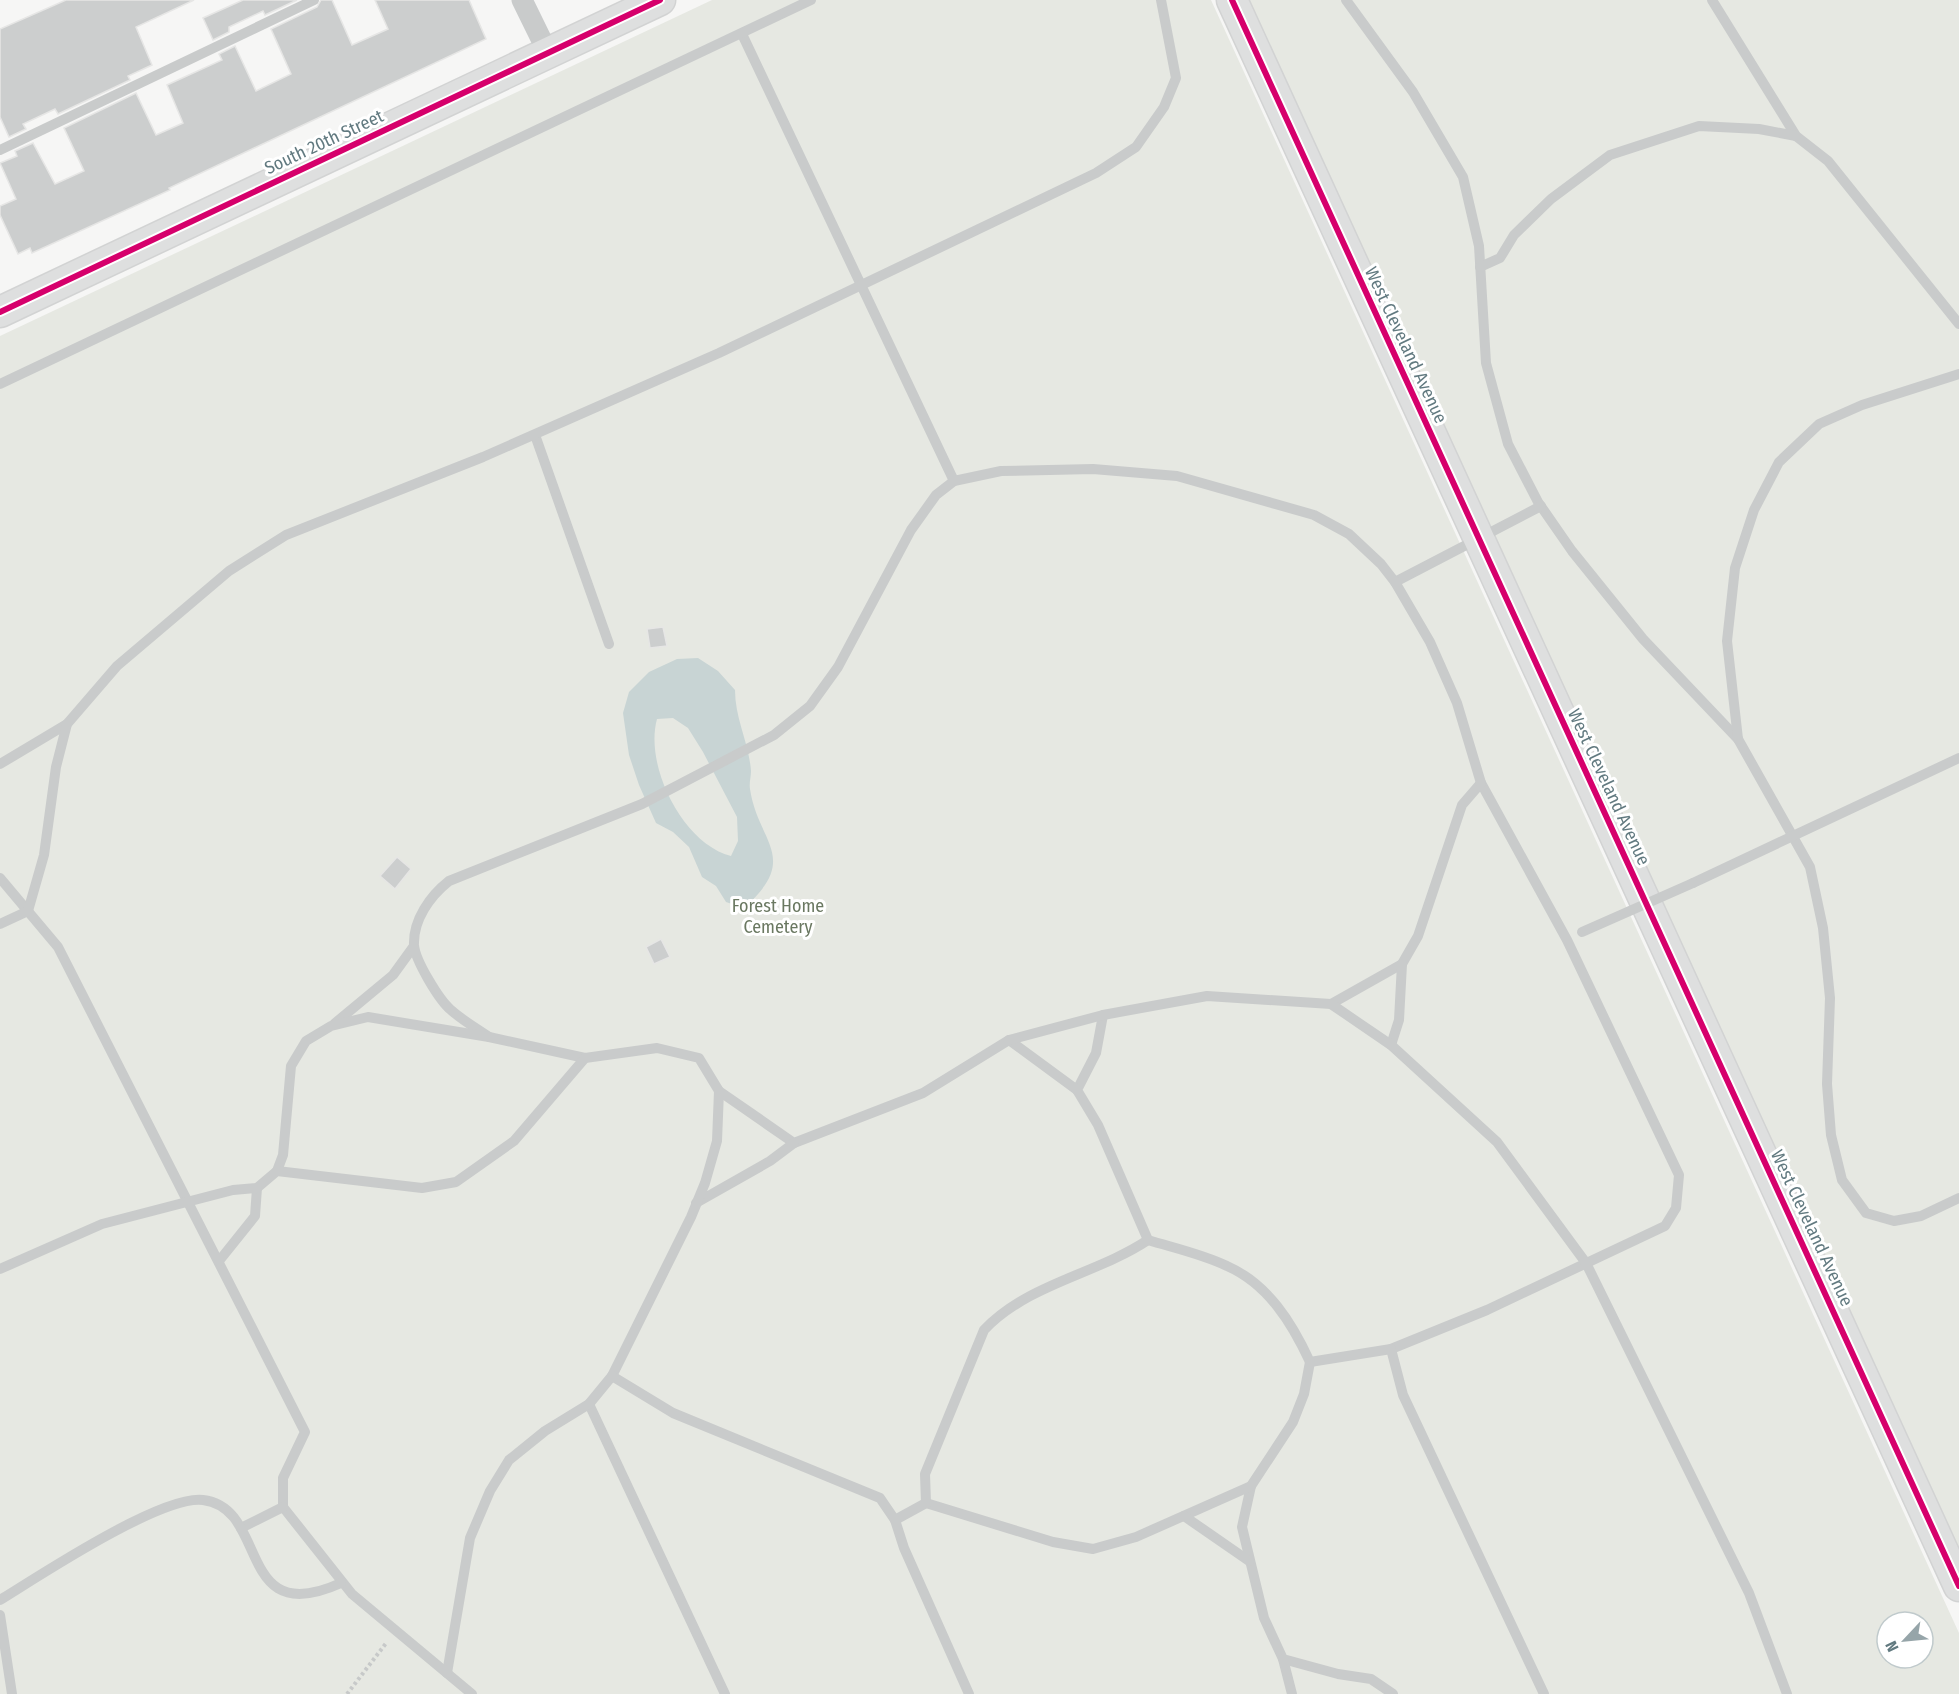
<svg xmlns="http://www.w3.org/2000/svg" width="1959" height="1694" font-family="'Fira Sans Condensed',sans-serif">
  <style>
    .green { fill: #e6e8e2; fill-rule: evenodd }
    .water { fill: #c8d4d4; fill-rule: evenodd }
    .building { fill: #cccece; stroke: #e6e6e5; stroke-width: 1.5 }
    .lines { fill: none; stroke-linecap: round; stroke-linejoin: round }
    .secondary-casing { stroke: #d2d3d3; stroke-width: 33 }
    .path { stroke: #c7c9c9; stroke-width: 4; stroke-dasharray: 3 3; stroke-linecap: butt }
    .lane { stroke: #c9cbcb; stroke-width: 10 }
    .street { stroke: #c9cbcb; stroke-width: 21 }
    .secondary { stroke: #dedfdf; stroke-width: 30 }
    .lane-bridge { stroke: #c9cbcb; stroke-width: 10 }
    .cycleway-casing { stroke: #fff; stroke-width: 10 }
    .cycleway { stroke: #d6006c; stroke-width: 6 }
    .labels { text-anchor: middle; stroke-width: 6; stroke-linejoin: round; paint-order: stroke }
    .street-label { font-size: 18px; fill: #627a80; stroke: #fff }
    .park-label { font-size: 18px; fill: #6a7861; stroke: #fff }
  </style>
  <rect width="100%" height="100%" fill="#f6f6f5"/>
  <g class="green">
    <path d="M712,0H1211L1959,1633V1694H0V336ZM1887,1622H1923V1658H1887Z"/>
    <polygon points="1249,0 1959,0 1959,1550"/>
  </g>
  <path class="water" d="M698,658L718,671L735,690C735,719 749,743 751,771C751,777 749,783 750,789C758,843 801,857 744,908L726,902L716,886L702,877L689,847L673,832L656,823L639,785L629,755L623,713L629,692L649,672L677,659ZM673,718L688,728L703,752L737,817L738,841L731,856C683,844 644,766 657,719Z"/>
  <g class="building">
    <polygon points="66,0 194,0 136,27 152,65 128,76 130,80 58,114 55,109 23,124 26,129 9,137 0,117 0,29"/>
    <polygon points="243,0 297,0 265,15 263,11 229,27 229,32 213,40 203,18"/>
    <polygon points="321,0 332,0 352,45 388,29 375,0 469,0 486,39 169,188 170,190 32,253 30,248 18,254 0,215 0,206 16,199 0,163 17,156 15,151 33,143 55,184 84,171 64,128 136,93 156,135 183,123 167,85 222,60 219,54 235,46 256,91 291,74 271,29 317,7"/>
    <polygon points="663,627 667,646 650,648 647,629"/>
    <polygon points="397,857 411,869 395,889 380,876"/>
    <polygon points="661,939 670,957 654,964 646,947"/>
  </g>
  <g class="lines">
    <defs>
      <g id="secondary">
        <polyline points="1232,0 1959,1586"/>
        <polyline points="0,312 660,0"/>
      </g>
    </defs>
    <use href="#secondary" class="secondary-casing"/>
    <polyline class="path" points="347,1694 387,1642"/>
    <g class="lane">
      <polyline points="1346,0 1413,92 1463,177 1479,246 1486,363 1508,444 1538,502 1572,551 1643,639 1738,739 1810,867 1823,928 1830,998 1827,1084 1831,1135 1842,1180 1866,1213 1894,1221 1921,1216 1959,1198"/>
      <polyline points="1712,0 1796,136 1828,161 1959,324"/>
      <polyline points="742,34 954,481"/>
      <polyline points="0,150 314,0"/>
      <polyline points="1480,267 1500,258 1514,235 1551,199 1610,155 1699,126 1759,129 1796,136"/>
      <polyline points="0,384 811,0"/>
      <polyline points="535,435 609,644"/>
      <polyline points="1395,582 1541,506"/>
      <polyline points="1738,739 1727,641 1735,568 1754,510 1779,462 1819,424 1862,405 1959,374"/>
      <polyline points="0,764 67,724"/>
      <polyline points="0,878 58,947 305,1432 283,1478 283,1507 352,1594 472,1694"/>
      <polyline points="1693,883 1959,758"/>
      <polyline points="0,924 28,911 44,855 56,767 67,724 117,666 229,571 286,535 483,457 719,353 1096,173 1136,147 1164,107 1176,78 1161,0"/>
      <path d="M1103,1015L1096,1053L1077,1090L1098,1125L1148,1240C1174,1248 1202,1254 1227,1266C1268,1284 1292,1323 1310,1362L1391,1349L1487,1310L1665,1226L1676,1208L1679,1175L1567,940L1481,783L1462,805L1418,936L1402,964L1331,1004"/>
      <polyline points="334,1024 393,975 414,946"/>
      <path d="M489,1037C476,1028 462,1020 451,1010C439,1000 415,960 414,945C413,920 430,896 449,881L642,804L774,735L810,706L838,667L911,530L936,495L954,481L1001,471L1093,469L1177,476L1314,515L1349,534L1381,564L1395,582L1430,642L1457,703L1481,783"/>
      <polyline points="1009,1040 1077,1090"/>
      <polyline points="1391,1045 1399,1020 1402,964"/>
      <polyline points="719,1091 794,1143 923,1093 1009,1040 1103,1015 1207,996 1331,1004 1391,1045 1497,1142 1586,1263 1749,1593 1787,1694"/>
      <polyline points="277,1171 283,1155 291,1066 306,1041 331,1026 368,1017 489,1037 585,1058"/>
      <polyline points="696,1203 770,1161 794,1143"/>
      <polyline points="219,1261 255,1216 257,1188"/>
      <polyline points="0,1269 102,1224 233,1190 257,1188 277,1171 422,1188 456,1182 514,1141 585,1058 657,1048 699,1058 719,1091 717,1141 705,1183 691,1217 612,1376"/>
      <polyline points="1391,1349 1403,1395 1544,1694"/>
      <polyline points="589,1404 725,1694"/>
      <polyline points="1251,1486 1242,1527 1264,1618 1283,1659 1338,1674 1371,1679 1393,1694"/>
      <polyline points="926,1503 1053,1542 1093,1549 1136,1537 1251,1486 1293,1422 1304,1394 1310,1362"/>
      <polyline points="1184,1516 1249,1561"/>
      <path d="M895,1520L926,1503L925,1474L984,1330C1029,1283 1095,1275 1148,1240"/>
      <polyline points="241,1528 283,1507"/>
      <path d="M0,1600C39,1576 161,1495 203,1500C270,1508 235,1631 341,1583"/>
      <polyline points="0,1615 12,1694"/>
      <polyline points="1283,1659 1292,1694"/>
      <polyline points="447,1673 470,1538 490,1491 509,1460 545,1431 589,1404 612,1376 673,1413 880,1498 895,1520 904,1548 969,1694"/>
    </g>
    <polyline class="street" points="522,0 548,53"/>
    <use href="#secondary" class="secondary"/>
    <polyline class="lane-bridge" points="1582,932 1693,883"/>
    <defs>
      <g id="cycleway">
        <polyline points="1232,0 1959,1586"/>
        <polyline points="0,312 660,0"/>
      </g>
    </defs>
    <use href="#cycleway" class="cycleway-casing"/>
    <use href="#cycleway" class="cycleway"/>
  </g>
  <g class="labels">
    <g class="street-label">
      <text transform="translate(324 142) rotate(-25)" y="6">South 20th Street</text>
      <text transform="translate(1406 345) rotate(65)" y="6">West Cleveland Avenue</text>
      <text transform="translate(1609 787) rotate(65)" y="6">West Cleveland Avenue</text>
      <text transform="translate(1812 1228) rotate(65)" y="6">West Cleveland Avenue</text>
    </g>
    <g class="park-label">
      <text x="778" y="912">Forest Home<tspan x="778" dy="21">Cemetery</tspan></text>
    </g>
  </g>
  <g transform="translate(1905 1640) rotate(244)"><circle r="28" fill="#ffffff" stroke="#c0cacc" stroke-width="1.5"/>
  <path d="M0-4.5L10 22L0 15L-10 22Z" fill="#96a5a9"/>
  <text y="-9" font-size="16" font-weight="bold" text-anchor="middle" fill="#627a80">N</text>
  </g>
</svg>
